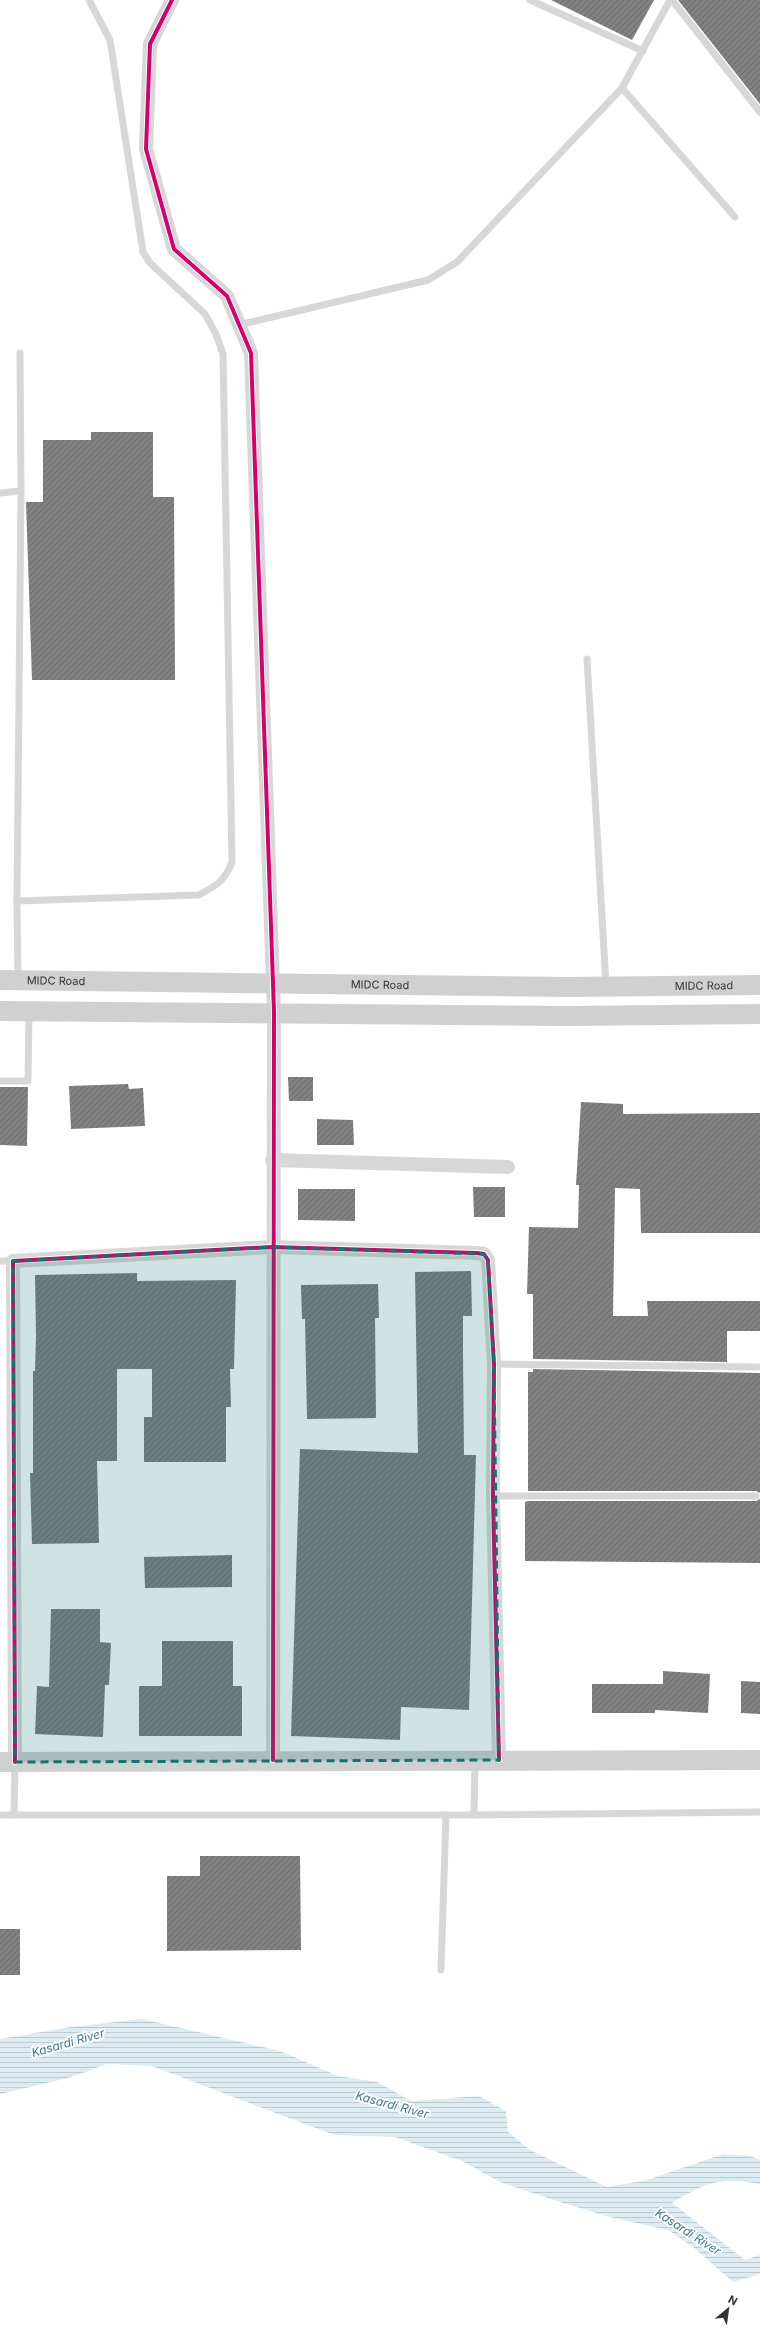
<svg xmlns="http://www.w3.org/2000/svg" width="760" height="2341" font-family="Inter,sans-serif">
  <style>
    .water { fill: url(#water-rules) }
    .building { fill: url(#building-hatch) }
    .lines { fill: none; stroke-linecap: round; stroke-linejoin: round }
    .lane { stroke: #d7d7d7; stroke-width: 7 }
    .street { stroke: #d7d7d7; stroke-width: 14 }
    .secondary { stroke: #d0d0d0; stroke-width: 20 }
    .cycleway-casing { stroke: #fff; stroke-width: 6 }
    .cycleway { stroke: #d6006c; stroke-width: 4 }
    .marked { fill: #0f766e; fill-opacity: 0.2; stroke: #0f766e; stroke-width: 3; stroke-dasharray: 8 5; stroke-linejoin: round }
    .labels { text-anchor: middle; stroke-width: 4; stroke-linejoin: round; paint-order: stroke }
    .street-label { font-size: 11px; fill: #333; stroke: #fff }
    .water-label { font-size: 12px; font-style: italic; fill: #3f7597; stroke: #fff }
  </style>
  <defs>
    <pattern id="water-rules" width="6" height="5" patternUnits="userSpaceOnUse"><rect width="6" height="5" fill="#ddebf3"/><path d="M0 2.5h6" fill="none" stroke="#becad1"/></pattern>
    <pattern id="building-hatch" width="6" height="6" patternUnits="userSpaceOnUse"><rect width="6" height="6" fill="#818181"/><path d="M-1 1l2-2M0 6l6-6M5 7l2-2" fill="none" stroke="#6a6a6a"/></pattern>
  </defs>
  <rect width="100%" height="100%" fill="#fff"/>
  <path class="water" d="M142,2019L280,2051L338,2076L377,2082L411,2101L479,2096L506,2111L508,2132L530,2150L607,2187L647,2180L723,2154L750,2156L760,2160V2184C720,2177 706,2182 672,2203L745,2260L760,2255V2274L733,2282L693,2247L668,2230L610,2217L560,2202L500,2182L462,2161L395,2137L334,2135L152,2066L107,2064L72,2077L0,2094V2039L70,2027Z"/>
  <g class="building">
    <polygon points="551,0 654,0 632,40"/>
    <polygon points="678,0 760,0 760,104"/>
    <polygon points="91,432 153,432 153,497 174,497 175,680 32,680 26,502 43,502 43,440 91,440"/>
    <polygon points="288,1077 313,1077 313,1101 289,1101"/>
    <polygon points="128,1084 129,1089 143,1088 145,1126 71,1129 69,1086"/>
    <polygon points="0,1087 28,1087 27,1146 0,1145"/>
    <polygon points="581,1102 623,1104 623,1114 760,1113 760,1233 641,1233 640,1189 615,1188 613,1316 648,1316 647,1301 760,1301 760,1331 727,1331 727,1362 533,1359 533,1294 527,1294 529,1227 578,1228 579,1185 576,1185"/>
    <polygon points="317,1119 353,1120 354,1145 317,1145"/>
    <polygon points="473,1187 505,1187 505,1217 474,1217"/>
    <polygon points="298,1189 355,1189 355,1221 298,1220"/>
    <polygon points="471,1271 472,1316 463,1316 463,1352 464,1455 476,1455 469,1710 401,1707 400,1740 291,1736 300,1449 418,1453 415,1272"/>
    <polygon points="137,1273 137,1281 236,1280 234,1369 230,1369 231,1407 226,1407 226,1462 144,1462 144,1417 152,1417 152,1369 117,1369 117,1461 97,1461 99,1543 32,1544 30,1473 33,1473 33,1371 35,1371 36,1336 35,1275"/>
    <polygon points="378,1284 379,1318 375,1318 376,1418 307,1419 305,1319 302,1319 301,1285"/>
    <polygon points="533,1369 760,1373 760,1493 756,1491 528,1491 528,1372 533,1372"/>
    <polygon points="760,1499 760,1563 525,1561 525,1502 528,1501 756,1501"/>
    <polygon points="232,1555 232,1587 145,1588 144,1557"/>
    <polygon points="51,1609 100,1609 100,1642 111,1643 109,1685 105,1685 103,1737 35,1734 37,1686 49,1687"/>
    <polygon points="162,1641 233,1641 233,1686 242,1686 242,1736 139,1736 139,1686 162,1686"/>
    <polygon points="663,1671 710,1674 708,1713 655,1710 655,1713 592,1713 592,1684 663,1684"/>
    <polygon points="741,1681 760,1682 760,1714 741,1713"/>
    <polygon points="200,1856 300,1856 301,1950 167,1951 167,1876 200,1876"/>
    <rect x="0" y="1929" width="20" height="46"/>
  </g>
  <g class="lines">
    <g class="lane">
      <polyline points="530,0 643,51"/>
      <polyline points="672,0 760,112"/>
      <polyline points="622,88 735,217"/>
      <polyline points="239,325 428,280 457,262 622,88 670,0"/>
      <polyline points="0,493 21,491 20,353"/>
      <polyline points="587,659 606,985"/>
      <polyline points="17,901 21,491"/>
      <path d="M18,980L17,901L199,895C217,885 225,881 232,862L223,354L216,334L205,314L150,263L143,252L110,40L89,0"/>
      <polyline points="0,1081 28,1081 29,1012"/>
      <polyline points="0,1261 13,1261"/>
      <polyline points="494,1364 760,1367"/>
      <polyline points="493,1496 756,1496"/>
      <polyline points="0,1815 474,1815 760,1812"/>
      <polyline points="14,1815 15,1763"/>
      <polyline points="474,1815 475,1761"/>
      <polyline points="441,1970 446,1815"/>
    </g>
    <g class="street">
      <polyline points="172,0 150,44 146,149 174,249 227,296 251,353 274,1012 273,1760"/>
      <polyline points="272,1160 508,1167"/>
      <polyline points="15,1762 13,1261 272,1247 477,1253 484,1254 488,1260 494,1364 493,1496 499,1760"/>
    </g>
    <g class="secondary">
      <path id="s1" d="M0,980L567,987L760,985"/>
      <polyline points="0,1011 567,1016 760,1014"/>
      <polyline points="0,1762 760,1760"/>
    </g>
    <defs>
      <g id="cycleway">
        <polyline points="172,0 150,44 146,149 174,249 227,296 251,353 274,1012 273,1760"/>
        <polyline points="15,1762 13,1261 272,1247 477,1253 484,1254 488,1260 494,1364 493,1496 499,1760"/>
      </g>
    </defs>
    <use href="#cycleway" class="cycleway-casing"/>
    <use href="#cycleway" class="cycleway"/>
  </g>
  <path class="marked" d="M272,1247L484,1254L488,1260L494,1364L499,1760L15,1762L13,1261Z"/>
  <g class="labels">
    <g class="street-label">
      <text dy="4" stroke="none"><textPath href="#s1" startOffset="56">MIDC Road</textPath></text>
      <text dy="4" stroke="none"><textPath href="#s1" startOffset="380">MIDC Road</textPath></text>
      <text dy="4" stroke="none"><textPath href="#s1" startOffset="704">MIDC Road</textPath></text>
    </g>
    <g class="water-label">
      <text transform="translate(68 2043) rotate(-16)" y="4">Kasardi River</text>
      <text transform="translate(392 2105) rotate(15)" y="4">Kasardi River</text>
      <text transform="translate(688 2232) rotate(33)" y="4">Kasardi River</text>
    </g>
  </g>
  <g transform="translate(728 2309) rotate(29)" stroke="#ffffff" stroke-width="3" paint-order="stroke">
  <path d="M0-3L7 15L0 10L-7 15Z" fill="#333333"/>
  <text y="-6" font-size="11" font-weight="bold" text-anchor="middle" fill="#333333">N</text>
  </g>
</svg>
